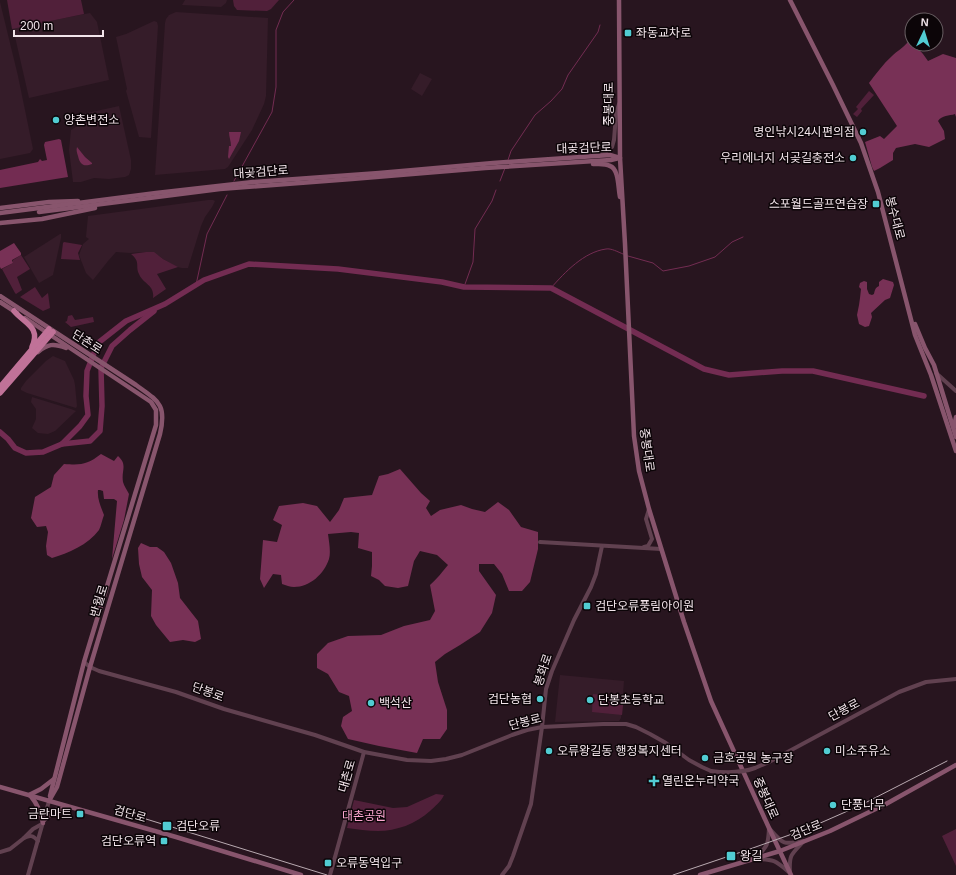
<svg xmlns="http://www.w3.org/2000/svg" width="956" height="875" font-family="Arial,'Noto Sans KR',sans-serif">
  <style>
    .built { fill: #351c29 }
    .green { fill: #51203a }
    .forest { fill: #783156 }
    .water { fill: #732c52 }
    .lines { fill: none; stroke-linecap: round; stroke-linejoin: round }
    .stream { stroke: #732c52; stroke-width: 1 }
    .river { stroke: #732c52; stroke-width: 5.5 }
    .tertiary { stroke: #614150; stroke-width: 4 }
    .secondary { stroke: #88556d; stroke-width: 4.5 }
    .motorway { stroke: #c07298; stroke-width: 5.5 }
    .tram { stroke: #b9aab1; stroke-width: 1 }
    .tertiary-bridge { stroke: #614150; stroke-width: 4 }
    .poi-dot { fill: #51ccd2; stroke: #0c0508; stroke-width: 1.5 }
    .labels { text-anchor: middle; stroke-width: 3; stroke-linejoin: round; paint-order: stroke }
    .poi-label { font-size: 12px; fill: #f2e4ea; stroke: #0c0508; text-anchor: start }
    .street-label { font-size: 12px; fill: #f2e4ea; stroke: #0c0508 }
    .park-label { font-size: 12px; fill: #fca7d0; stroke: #0c0508 }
  </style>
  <rect width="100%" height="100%" fill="#28151f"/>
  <g class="built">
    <polygon points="185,0 227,0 226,3 221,7 182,5"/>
    <polygon points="0,2 18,76 33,149 30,153 0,159"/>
    <polygon points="176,12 268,18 266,96 264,104 252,130 228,167 225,169 155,175 165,23 166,19 169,15"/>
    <polygon points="90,13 97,22 109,80 29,98 13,28"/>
    <polygon points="154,21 157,22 158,26 151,138 139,137 126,91 127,89 116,37 126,34"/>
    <polygon points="420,73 432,79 422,96 411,89"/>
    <polygon points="119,106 131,160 131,169 129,175 125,177 109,179 94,178 81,182 73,182 69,150 71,130 76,127 77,116 78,115"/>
    <polygon points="208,200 213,200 215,201 212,207 205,217 201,226 188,268 182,268 177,267 163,259 159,256 146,252 130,253 116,252 108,261 93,280 86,273 79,255 83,244 89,239 86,237 88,216"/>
    <polygon points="60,234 61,234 61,238 53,275 39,283 24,257"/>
    <polygon points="53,356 65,361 74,380 75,385 77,406 76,408 27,393 21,390 21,388 26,381 46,361"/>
    <polygon points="32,397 71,409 76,411 55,431 48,434 38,433 32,428 36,419 36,409 31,402"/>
    <polygon points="560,675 624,681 621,718 619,721 555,722"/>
  </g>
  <g class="green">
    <polygon points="7,0 81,0 84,14 12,29"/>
    <polygon points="233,0 279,0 271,9 267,11 237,10 234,6"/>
    <polygon points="869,91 874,95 861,109 862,111 857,117 853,114 858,109 856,107"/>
    <polygon points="64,242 82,245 78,253 80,260 61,259 63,243"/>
    <path d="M146,252H154L163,259L178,267L157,274L166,289L153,298C155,285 143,284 139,274C135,266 141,262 131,254Z"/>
    <polygon points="21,255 30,269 17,277 22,290 16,294 15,293 2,269 13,263 13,260"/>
    <polygon points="35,287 42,298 48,293 50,308 43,311 20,297"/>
    <polygon points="72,315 75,320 93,317 94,322 71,327 65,322 67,321 68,316"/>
    <polygon points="593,694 624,697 622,715 592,712"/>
    <path d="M436,794L444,795C441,802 435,806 430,811C416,824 396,831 378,831C368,831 357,829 347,828L354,800L393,808L407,807Z"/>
    <polygon points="956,829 956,866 942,836"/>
  </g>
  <g class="forest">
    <path d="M908,42H912V44H914L923,54L928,61L943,54L956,58V117L955,114C949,116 942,115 938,121L944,131L945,139L929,147L915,144L896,148L893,153V160L880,168L874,171L872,167L865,142L880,136L884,139L897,126L869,83C876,74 883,64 892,56C897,51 903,48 908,42Z"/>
    <polygon points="14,243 21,253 21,255 12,260 13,263 1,269 0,267 0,251"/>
    <path d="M883,279L893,282L894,285L890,298L885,300L871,313L872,317L869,326L865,327L859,324L857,315L859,305L860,298L861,289L859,287L860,283L864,281L867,282V289L869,294L872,295L874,294C875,290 875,288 879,286V282Z"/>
    <path d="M101,454L114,461L118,456C128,465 121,470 123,482C124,486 127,490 129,494L124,520L112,559L117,501L114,499H104L103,491L100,490H98C97,499 101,507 104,515C102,520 101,526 99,530C88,545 68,553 52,558L47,555L46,546L48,532L46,526L37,527L31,518L35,497L51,487L54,475L64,464C81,465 87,465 101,454Z"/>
    <path d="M400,469L421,493L430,501L426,508L431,516L440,510L461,505L472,509L485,512L498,502L509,510L521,527L538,532V549L530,582L522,591H509L502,574L494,564H479V571L496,595L492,613L480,632L460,645L445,654L435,662L438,682L447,710V729L440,739H423L417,753L379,746L348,739L341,726L343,717L352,711L349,696L339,692L328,674L317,668V654L328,643L348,636L381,635L404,626L430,620L435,611L430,585C437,579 442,572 448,565L437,555L420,551L414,561L408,586L398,588L385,586L379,580L371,576L372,566V552L358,548L359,533L351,532L328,534C329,542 331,552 329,559C324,574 310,587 294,587C290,587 286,585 282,584L281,575L273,574L264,588L260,579L263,540L277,542L282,525L273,520L279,506L303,503L317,506L330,522L339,510L344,498L372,495L379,476L388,474Z"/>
    <polygon points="141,543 150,547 157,547 164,552 171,563 178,583 180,598 198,621 201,639 195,642 183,640 170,642 156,625 151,616 152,590 142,577 139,564 138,548"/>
  </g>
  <g class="water">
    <path d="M229,132H241L239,141L229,159L228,157L229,146H231C231,141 229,137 229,132Z"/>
    <polygon points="59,139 61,140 68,177 0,188 0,170 38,162 40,159 42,161 47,160 44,145 45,142"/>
    <path d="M77,147L85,157L92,163V164C84,167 80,165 78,156C77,153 76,150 77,147Z"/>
  </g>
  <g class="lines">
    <g class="stream">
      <polyline points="508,160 511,151 535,115 551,101 562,89 568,75 598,32 600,25"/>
      <polyline points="234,181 272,112 276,87 276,30 283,12 294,0"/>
      <polyline points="500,181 505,168"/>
      <polyline points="628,256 653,263 663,271 689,266 715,257 732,242 743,237"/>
      <polyline points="196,285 207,234 227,195"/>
      <polyline points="464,287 473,262 475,229 492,201 496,190"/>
      <path d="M551,288C565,272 584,252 606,249C611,248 618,252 623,254"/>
    </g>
    <g class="river">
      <polyline points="0,432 8,439 15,448 26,453 43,452 62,444 80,426 88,415 86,396 87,371 98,343 126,321 165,304 204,280 249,264 338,269 442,282 464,287 551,288 704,369 729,375 782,371 813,371 924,396"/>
      <polyline points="62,444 90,441 100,431 102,406 101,368 112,346 130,330 154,311"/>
    </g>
    <g class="tertiary">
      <polyline points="594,155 607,151 612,147 614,140 616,114 619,104"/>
      <polyline points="936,373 956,391"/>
      <polyline points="540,542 661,549"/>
      <polyline points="644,547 648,546 652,539 646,519 649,509"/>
      <polyline points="84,662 90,667 99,671 176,692 224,709 315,735 364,752 407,760 431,761 446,759 462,755 512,735 527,730 542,727 603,724 626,724 636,727 650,734 666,743 689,760 702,767 711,771"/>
      <polyline points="755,768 769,762 899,692 926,682 956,679"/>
      <path d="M769,828C783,844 782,845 804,841C791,855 789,854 790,873C776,861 775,859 755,859C768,845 768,846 769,828Z"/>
      <path d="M38,841C33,835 30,835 24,838L33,829L42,824"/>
      <polyline points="0,852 10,849 24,838"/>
      <polyline points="28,875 49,801"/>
      <polyline points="330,875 364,752"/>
      <polyline points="502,875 509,866 513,856 531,804 542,727 546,689 552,671 574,620 591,587 596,574 602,546"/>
    </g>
    <g class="secondary">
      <polyline points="619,0 620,158 625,244 634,436 639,471 649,509 684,622 711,701 769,828 791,875"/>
      <polyline points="790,0 833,85 861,143 878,192 915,335 931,375 956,451"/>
      <path d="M593,164C599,164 605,163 610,166C619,169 618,188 620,197"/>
      <polyline points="0,208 49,202 78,201"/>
      <polyline points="39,212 220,189 352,179 485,168 611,160 619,158"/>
      <polyline points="0,213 156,193 253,182 379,173 493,163 610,155 620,158"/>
      <polyline points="0,223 42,219 95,208"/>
      <path d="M0,296L136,385C158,401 167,404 160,434L90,667L57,787L49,801"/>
      <polyline points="0,302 17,313"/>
      <polyline points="25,318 151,402 156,410 156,425 84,662 50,796"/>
      <polyline points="915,324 925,348 934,365 956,437"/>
      <path d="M38,352C48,344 53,343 66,348"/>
      <polyline points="954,427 956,417"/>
      <polyline points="0,787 176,837 301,875"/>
      <polyline points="29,795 41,789 54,779"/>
      <path d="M30,795C38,805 40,811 43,823"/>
      <polyline points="44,820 56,810 68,807"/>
      <polyline points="700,875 780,851 830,831 886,804 956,765"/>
    </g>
    <g class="motorway">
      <path d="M14,311C25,324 41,327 32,347"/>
      <polyline points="0,387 49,329"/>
      <polyline points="0,393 53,332"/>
    </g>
    <g class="tram">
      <polyline points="146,819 327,875"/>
      <polyline points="673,875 750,849 809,828 859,806 947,761"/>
    </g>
    <path class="tertiary-bridge" d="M711,771C726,773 741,773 755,768"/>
  </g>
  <g class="poi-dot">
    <rect x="624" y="29" width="8" height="8" rx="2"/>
    <circle cx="56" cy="120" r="4"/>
    <circle cx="863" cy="132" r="4"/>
    <circle cx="853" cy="158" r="4"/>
    <rect x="872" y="200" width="8" height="8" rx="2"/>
    <rect x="583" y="602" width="8" height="8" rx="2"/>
    <circle cx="540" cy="699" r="4"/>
    <circle cx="590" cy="700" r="4"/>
    <circle cx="371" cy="703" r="4"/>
    <circle cx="549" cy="751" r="4"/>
    <circle cx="827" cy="751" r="4"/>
    <circle cx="705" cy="758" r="4"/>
    <path d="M652 775h4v4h4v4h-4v4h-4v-4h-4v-4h4z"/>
    <circle cx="833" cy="805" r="4"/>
    <rect x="76" y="810" width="8" height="8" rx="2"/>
    <rect x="162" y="821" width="10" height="10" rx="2"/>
    <rect x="160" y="837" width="8" height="8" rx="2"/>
    <rect x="726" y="851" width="10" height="10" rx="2"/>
    <rect x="324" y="859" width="8" height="8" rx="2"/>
  </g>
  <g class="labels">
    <g class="poi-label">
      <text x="636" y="37">좌동교차로</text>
      <text x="64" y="124">양촌변전소</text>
      <text x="855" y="136" text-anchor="end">명인낚시24시편의점</text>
      <text x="845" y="162" text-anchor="end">우리에너지 서곶길충전소</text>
      <text x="868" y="208" text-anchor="end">스포월드골프연습장</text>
      <text x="595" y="610">검단오류풍림아이원</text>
      <text x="532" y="703" text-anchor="end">검단농협</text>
      <text x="598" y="704">단봉초등학교</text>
      <text x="379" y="707">백석산</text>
      <text x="557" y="755">오류왕길동 행정복지센터</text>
      <text x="835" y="755">미소주유소</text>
      <text x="713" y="762">금호공원 농구장</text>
      <text x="662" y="785">열린온누리약국</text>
      <text x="841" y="809">단풍나무</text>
      <text x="72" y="818" text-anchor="end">금란마트</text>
      <text x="176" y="830">검단오류</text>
      <text x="156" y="845" text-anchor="end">검단오류역</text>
      <text x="740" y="860">왕길</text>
      <text x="336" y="867">오류동역입구</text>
    </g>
    <g class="street-label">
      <text transform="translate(609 104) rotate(-90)" y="4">중봉대로</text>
      <text transform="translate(584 148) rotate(-2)" y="4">대곶검단로</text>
      <text transform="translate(261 172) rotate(-4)" y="4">대곶검단로</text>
      <text transform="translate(895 218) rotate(75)" y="4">봉수대로</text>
      <text transform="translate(87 342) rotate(33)" y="4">단촌로</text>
      <text transform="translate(647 450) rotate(82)" y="4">중봉대로</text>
      <text transform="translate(99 601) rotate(-73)" y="4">반월로</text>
      <text transform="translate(543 670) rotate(-71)" y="4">봉화로</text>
      <text transform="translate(208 692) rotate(20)" y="4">단봉로</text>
      <text transform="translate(844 710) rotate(-28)" y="4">단봉로</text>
      <text transform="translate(525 722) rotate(-14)" y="4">단봉로</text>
      <text transform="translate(347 776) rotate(-74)" y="4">대촌로</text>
      <text transform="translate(766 798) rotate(66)" y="4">중봉대로</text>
      <text transform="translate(130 814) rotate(16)" y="4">검단로</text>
      <text transform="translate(806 830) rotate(-22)" y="4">검단로</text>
    </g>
    <g class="park-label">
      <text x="364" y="820">대촌공원</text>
    </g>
  </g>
  <g transform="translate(924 32) rotate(4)"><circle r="19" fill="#0c0508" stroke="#685e62"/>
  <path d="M0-3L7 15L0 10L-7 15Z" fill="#51ccd2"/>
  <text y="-6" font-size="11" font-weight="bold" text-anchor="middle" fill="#f2e4ea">N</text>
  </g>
  <path d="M14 30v6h89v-6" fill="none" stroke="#f2e4ea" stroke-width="2"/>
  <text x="20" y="30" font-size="12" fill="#f2e4ea" stroke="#0c0508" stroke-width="3" paint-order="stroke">200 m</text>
</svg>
